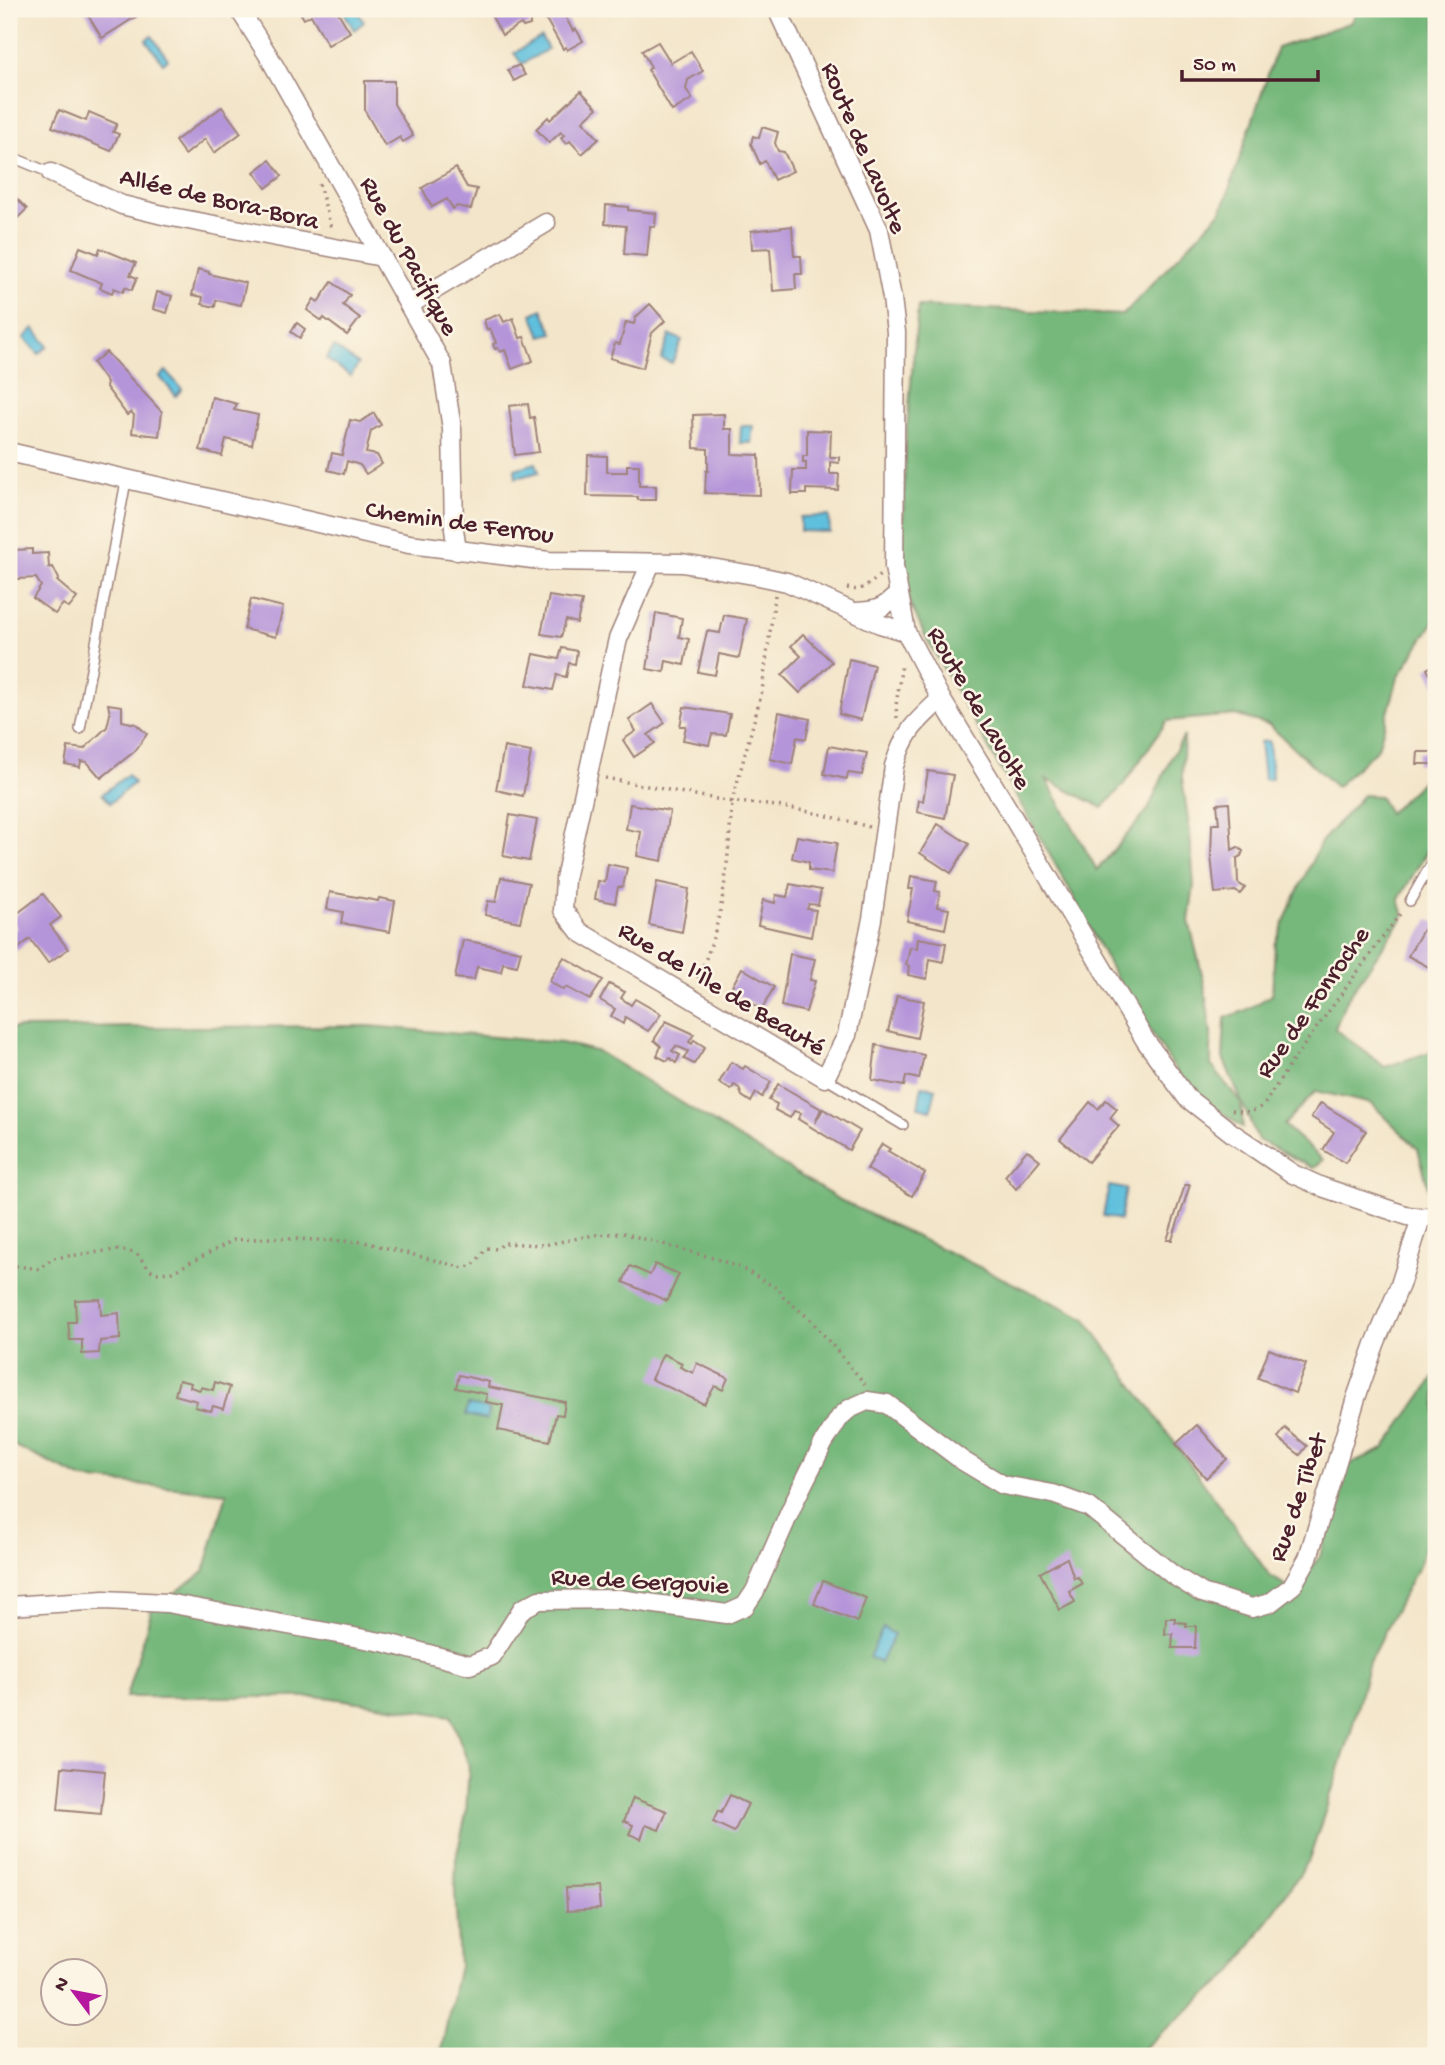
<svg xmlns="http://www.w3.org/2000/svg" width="1445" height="2065" font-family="'Gochi Hand',sans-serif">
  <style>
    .forest { fill: #76b87b; stroke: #606c53; stroke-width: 2 }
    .water { fill: #5fc0dd; stroke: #547084; stroke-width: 2 }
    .building { fill: #b595d9 }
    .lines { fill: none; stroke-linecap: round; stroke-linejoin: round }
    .service-casing { stroke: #9e827a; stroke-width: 12 }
    .minor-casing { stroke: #9e827a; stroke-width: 21 }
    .path { stroke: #9e827a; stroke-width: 3.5; stroke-dasharray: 2 5; stroke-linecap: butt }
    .service { stroke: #fff; stroke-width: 9 }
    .minor { stroke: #fff; stroke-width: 18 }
    .labels { text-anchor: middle; stroke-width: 5; stroke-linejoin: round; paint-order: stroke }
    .street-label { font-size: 26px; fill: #4a1f2b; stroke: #fcf5e5 }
  </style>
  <rect width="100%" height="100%" fill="#fcf5e5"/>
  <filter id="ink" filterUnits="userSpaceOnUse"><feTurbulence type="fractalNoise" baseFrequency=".0143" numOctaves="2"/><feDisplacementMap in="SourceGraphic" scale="14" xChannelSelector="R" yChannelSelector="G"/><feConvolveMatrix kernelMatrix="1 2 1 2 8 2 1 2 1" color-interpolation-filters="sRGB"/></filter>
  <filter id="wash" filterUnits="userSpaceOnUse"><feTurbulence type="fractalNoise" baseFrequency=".00686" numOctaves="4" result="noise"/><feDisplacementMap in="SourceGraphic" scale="28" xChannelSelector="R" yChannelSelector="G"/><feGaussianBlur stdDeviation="1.57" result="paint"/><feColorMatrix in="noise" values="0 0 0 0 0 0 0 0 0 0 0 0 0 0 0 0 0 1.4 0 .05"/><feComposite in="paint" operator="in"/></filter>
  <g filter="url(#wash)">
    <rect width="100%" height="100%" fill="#f3e5c9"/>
    <g class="forest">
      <polygon points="1357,9 1436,9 1436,618 1398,678 1378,748 1336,787 1269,725 1235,715 1167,721 1124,784 1103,808 1046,779 1097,870 1148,810 1171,758 1184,736 1182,778 1190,833 1194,886 1189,921 1204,983 1211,1033 1211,1065 1241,1103 1243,1128 1186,1086 1115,976 1071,892 926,638 907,597 902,551 906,438 918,306 1123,315 1222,210 1277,48 1352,22"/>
      <polygon points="1436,775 1436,836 1399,899 1404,916 1345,1002 1335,1029 1385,1067 1436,1050 1436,1194 1430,1195 1418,1149 1372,1104 1316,1091 1284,1125 1323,1160 1313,1168 1258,1140 1223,1058 1225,1018 1244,1011 1272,995 1275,945 1291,905 1321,842 1363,795 1379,796 1389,813 1427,777"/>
      <polygon points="369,1026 562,1043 599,1052 838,1199 1085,1318 1270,1576 1296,1591 1320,1556 1345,1466 1384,1449 1436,1375 1436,1507 1420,1563 1369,1662 1350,1736 1309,1860 1232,1973 1134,2056 440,2056 459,1965 455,1891 456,1859 466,1814 469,1766 451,1716 325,1697 126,1697 152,1609 204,1572 227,1493 83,1479 9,1443 9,1028"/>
    </g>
    <g class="water">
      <polygon points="342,9 356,9 364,22 354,30"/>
      <polygon points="152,36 168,59 163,63 146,40"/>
      <polygon points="541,37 548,49 522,64 514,53"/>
      <polygon points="542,309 553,333 541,336 532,314"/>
      <polygon points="34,328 48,346 39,354 24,338"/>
      <polygon points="670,335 682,340 672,363 661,359"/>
      <polygon points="334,347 358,364 351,376 326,359"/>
      <polygon points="166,371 182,389 176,396 160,377"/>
      <polygon points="741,426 753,426 751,443 740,443"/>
      <polygon points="536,463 539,472 516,478 515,469"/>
      <polygon points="829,516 830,532 800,531 800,517"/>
      <polygon points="1269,741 1272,779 1264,780 1260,742"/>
      <polygon points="127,775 134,783 110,803 102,794"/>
      <polygon points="922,1086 936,1088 931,1110 918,1107"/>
      <polygon points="1109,1186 1126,1189 1120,1220 1103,1216"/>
      <polygon points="468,1405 489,1409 487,1420 466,1415"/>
      <polygon points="883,1628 894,1634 880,1663 869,1657"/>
    </g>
    <g id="blocks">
      <g class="building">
        <polygon points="84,9 137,9 140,14 102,38"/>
        <polygon points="298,9 336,9 350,32 328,45 311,15 304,19"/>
        <polygon points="499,9 561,9 573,31 576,29 583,41 567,50 566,47 563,49 547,21 535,17 530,19 530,25 523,27 521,24 502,35 490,13"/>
        <polygon points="658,42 671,63 691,51 703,71 688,80 686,89 692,99 672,111 648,70 651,67 642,51"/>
        <polygon points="519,65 525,75 514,81 508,70"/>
        <polygon points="365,81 394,81 394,104 413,136 403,142 400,137 385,146 365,111"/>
        <polygon points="581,91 597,108 583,121 599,139 582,154 570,141 566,144 561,138 564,135 561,132 549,143 536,129 548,117 550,120"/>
        <polygon points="222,107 241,133 214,153 205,139 185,155 175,141"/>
        <polygon points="59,110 86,121 89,112 117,124 113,132 119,134 111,151 52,127"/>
        <polygon points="762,127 778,132 775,143 778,151 784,152 793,171 774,180 765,161 760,164 751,144 753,136 759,138"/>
        <polygon points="270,160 282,176 266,188 254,172"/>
        <polygon points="456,168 467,187 477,189 471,209 457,206 453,209 447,199 432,207 422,188"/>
        <polygon points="16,198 27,209 9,226 9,201 11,203"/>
        <polygon points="606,205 628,207 628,210 656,213 655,227 650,226 647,256 624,254 626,226 605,224"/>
        <polygon points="792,226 794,256 801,256 802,274 795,274 796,289 773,291 770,248 752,249 751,231"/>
        <polygon points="80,247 98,254 100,248 136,263 130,275 137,278 132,290 125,287 123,292 114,288 112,293 100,288 102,283 71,270"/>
        <polygon points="198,269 209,272 209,274 246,283 241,305 216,300 215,307 202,304 203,297 192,295"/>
        <polygon points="332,282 350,295 343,305 360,318 347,335 324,318 322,321 307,310 314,299 318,302"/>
        <polygon points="157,292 172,296 167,313 153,309"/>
        <polygon points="650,304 665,321 652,333 643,368 610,358 615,343 620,344 626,322 634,324 636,317"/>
        <polygon points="500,314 504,322 513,318 520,338 524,337 533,361 512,369 505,350 500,352 498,348 495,349 493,344 496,343 490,328 487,330 484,320"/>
        <polygon points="297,323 305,329 300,338 291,332"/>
        <polygon points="106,352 162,412 159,436 132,433 134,415 131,412 127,415 106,387 107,383 93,363"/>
        <polygon points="212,397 237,404 234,410 258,415 252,445 226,439 222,456 200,450"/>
        <polygon points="528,404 530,418 534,417 539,452 515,455 509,406"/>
        <polygon points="374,413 381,425 371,431 366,453 377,455 382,464 366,474 360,465 347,461 344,474 328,470 332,453 342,455 350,420 360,422"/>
        <polygon points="724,414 724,429 732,429 732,454 759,455 760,495 705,493 706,471 708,471 708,449 694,448 693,415"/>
        <polygon points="807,430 831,431 830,457 839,457 839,463 830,462 830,474 839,474 838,490 806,489 806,494 792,494 793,470 806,470 806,462 803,462 803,456 807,456"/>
        <polygon points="588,455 607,456 607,472 627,472 627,465 639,465 639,486 656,486 656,500 638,500 638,497 587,496"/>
        <polygon points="32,549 32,554 48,553 49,568 53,567 59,579 57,581 77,598 69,608 63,604 55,614 33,598 41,586 36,578 16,579 14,550"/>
        <polygon points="549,596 582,601 577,623 566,620 561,637 541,634"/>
        <polygon points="251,599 283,607 276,637 244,629"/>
        <polygon points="656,613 682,618 679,637 689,639 684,665 666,661 664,672 647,669"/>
        <polygon points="724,615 747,619 739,658 719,654 715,675 698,672 707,631 720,633"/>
        <polygon points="803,634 832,662 800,693 782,675 801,656 791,646"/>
        <polygon points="562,648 577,651 575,664 569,663 566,677 557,675 553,690 527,685 534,654 559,659"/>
        <polygon points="849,659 874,665 861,720 839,714"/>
        <polygon points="1436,664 1436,687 1427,669"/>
        <polygon points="108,704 122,706 122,721 136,724 147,734 135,751 101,778 87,762 81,761 80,767 65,764 68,747 84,749 107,727 110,714"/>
        <polygon points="652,704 665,723 648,735 655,743 634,757 623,740 636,731 629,720"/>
        <polygon points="684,707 730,714 726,735 712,734 709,745 683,740 686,726 680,726"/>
        <polygon points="779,712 810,719 806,739 797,737 792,764 770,759"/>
        <polygon points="829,746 867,753 862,775 848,773 847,779 824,774"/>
        <polygon points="504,747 531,752 523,796 496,790"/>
        <polygon points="1418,752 1436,752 1436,764 1417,764"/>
        <polygon points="928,771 953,775 945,818 917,812 919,800 923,801"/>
        <polygon points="1229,803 1232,850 1238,847 1243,851 1241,856 1237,858 1238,883 1245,888 1240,894 1235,891 1215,893 1211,856 1212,824 1219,824 1217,804"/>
        <polygon points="630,804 670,811 662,861 637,856 641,832 626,829"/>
        <polygon points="510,815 537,820 529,861 503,856"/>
        <polygon points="938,824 969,844 951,873 920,853"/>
        <polygon points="797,836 837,843 832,873 809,870 809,862 792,858"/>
        <polygon points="608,864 627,868 623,887 618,887 615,903 595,899 598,881 605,882"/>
        <polygon points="911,876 937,881 935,891 940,892 937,907 949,909 945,929 907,921 913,889 909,889"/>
        <polygon points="501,877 529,883 520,922 485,915 488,901 496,902"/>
        <polygon points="657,882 689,889 682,932 649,925"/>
        <polygon points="790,884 821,890 818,905 809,904 807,909 816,910 811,937 758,925 763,900 775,903 776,895 787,897"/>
        <polygon points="330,892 378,901 379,898 395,901 390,932 341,923 343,912 327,909"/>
        <polygon points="43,894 61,917 50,925 68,949 48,963 30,939 9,956 9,934 17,928 10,919"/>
        <polygon points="1429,919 1436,923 1436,966 1434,970 1408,956"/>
        <polygon points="918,938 946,943 943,962 930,959 927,979 908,975 909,966 906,965 910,947 917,948"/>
        <polygon points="463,940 521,951 517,966 503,963 501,972 477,967 474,980 455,978"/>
        <polygon points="790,954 815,959 810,980 815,981 806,1012 781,1006"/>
        <polygon points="564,957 603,980 590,1000 566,987 563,990 549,981"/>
        <polygon points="742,968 774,987 762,1009 730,990"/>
        <polygon points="609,984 625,992 621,998 631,1005 635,999 661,1014 648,1031 625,1017 623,1024 611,1016 615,1009 600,1000"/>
        <polygon points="897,996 924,1001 917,1038 888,1031"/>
        <polygon points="666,1021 694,1034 689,1042 692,1044 694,1040 705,1047 694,1064 684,1059 688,1051 676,1046 672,1051 680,1055 676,1063 670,1058 667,1061 657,1056 661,1046 654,1040"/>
        <polygon points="876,1045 924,1055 919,1079 906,1076 904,1086 872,1080"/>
        <polygon points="731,1062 743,1069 745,1066 771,1082 762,1097 756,1093 751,1102 742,1096 739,1088 734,1085 731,1090 719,1083"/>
        <polygon points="778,1084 821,1109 815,1123 823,1109 860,1131 849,1150 798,1119 801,1113 794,1111 790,1118 775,1110 777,1104 769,1100"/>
        <polygon points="1106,1100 1117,1109 1110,1118 1119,1126 1088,1162 1060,1139 1090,1102 1098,1109"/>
        <polygon points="1321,1103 1366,1131 1345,1163 1323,1150 1334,1132 1311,1117"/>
        <polygon points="882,1144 890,1149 888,1151 925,1173 912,1196 867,1169"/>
        <polygon points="1027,1150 1040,1160 1016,1189 1005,1176"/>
        <polygon points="1185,1185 1190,1185 1172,1240 1167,1240"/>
        <polygon points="655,1264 679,1274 667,1301 623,1282 630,1266 650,1275"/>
        <polygon points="100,1299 101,1315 119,1313 120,1339 100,1341 99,1353 82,1354 82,1340 70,1340 68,1322 76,1322 75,1300"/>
        <polygon points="1269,1349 1306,1364 1295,1393 1258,1378"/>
        <polygon points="663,1354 682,1363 680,1367 693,1373 697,1363 728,1378 723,1390 715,1386 704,1404 651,1379"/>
        <polygon points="459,1375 489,1382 488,1387 565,1402 563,1415 556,1414 550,1441 498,1430 503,1405 486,1402 487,1394 456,1388"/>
        <polygon points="179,1380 191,1383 190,1387 200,1390 201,1387 213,1390 215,1382 230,1387 223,1409 213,1406 211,1411 195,1407 197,1401 175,1395"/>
        <polygon points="1197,1425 1227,1459 1206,1478 1176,1444"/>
        <polygon points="1285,1428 1307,1446 1300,1455 1278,1438"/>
        <polygon points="1067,1558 1074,1578 1078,1577 1082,1584 1069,1591 1075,1602 1060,1610 1040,1573"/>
        <polygon points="823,1581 866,1598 857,1622 814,1604"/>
        <polygon points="1166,1618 1175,1618 1175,1622 1186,1623 1186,1626 1196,1626 1195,1648 1172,1648 1173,1634 1165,1634"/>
        <polygon points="62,1767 105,1771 101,1814 58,1810"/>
        <polygon points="730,1795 748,1804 734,1832 713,1822 718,1811 721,1813"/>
        <polygon points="633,1798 667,1811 659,1830 646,1825 641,1839 629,1834 633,1825 624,1821"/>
        <polygon points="598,1887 600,1909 567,1911 566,1888"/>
      </g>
    </g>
  </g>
  <g filter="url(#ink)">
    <use href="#blocks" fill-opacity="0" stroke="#9e827a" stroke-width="2"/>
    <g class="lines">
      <defs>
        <g id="service">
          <polyline points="9,156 51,173"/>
          <polyline points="80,729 126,481"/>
          <polyline points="1410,901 1436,856"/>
          <polyline points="825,1078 903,1125"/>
        </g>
        <g id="minor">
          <polyline points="239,9 268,55 442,364 452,429 454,529 457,551"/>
          <polyline points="777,9 879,230 892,298 896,332 894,567 906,632 941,699 1008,809 1145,1040 1187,1098 1232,1133 1293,1174 1322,1187 1408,1216 1421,1218 1436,1215"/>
          <polyline points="51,173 122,205 167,216 382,257"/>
          <polyline points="409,305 546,223"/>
          <polyline points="9,452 409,544 549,561 682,563 759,576 787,582 880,624 906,632"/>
          <path d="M651,563L618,639L613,660L565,879L563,910L580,932L825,1078L847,1035L872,919L894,766C905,731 915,723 941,699"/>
          <path d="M856,612C877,611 883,609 898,594"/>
          <polyline points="9,1606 104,1600 167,1603 387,1643 470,1665 492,1656 522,1609 539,1600 619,1599 727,1614 745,1606 755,1591 796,1498 823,1444 840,1417 849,1409 867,1401 887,1404 963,1461 1003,1485 1053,1494 1089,1507 1173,1575 1202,1593 1252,1608 1270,1603 1292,1586 1308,1558 1356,1398 1375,1344 1400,1285 1421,1218"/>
        </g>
      </defs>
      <use href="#service" class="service-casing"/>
      <use href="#minor" class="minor-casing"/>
      <g class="path">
        <polyline points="319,184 332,231"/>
        <path d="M847,588C862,593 870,584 880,575"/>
        <path d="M775,595L762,691L732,802C779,804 825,814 869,827"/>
        <polyline points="897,718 896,706 902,663"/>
        <path d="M605,778L732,802C727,870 725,920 696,982"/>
        <polyline points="1232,1110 1249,1112 1258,1109 1265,1103 1291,1063 1402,911"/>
        <polyline points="9,1265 39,1269 53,1258 115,1250 128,1251 138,1255 149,1269 156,1273 172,1272 234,1240 270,1238 364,1242 464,1268 474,1264 487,1248 498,1249 503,1243 544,1245 594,1235 623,1233 720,1260 741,1268 780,1290 782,1296 811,1320 865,1384"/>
      </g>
      <use href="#service" class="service"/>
      <use href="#minor" class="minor"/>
    </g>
  </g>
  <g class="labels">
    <g class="street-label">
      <text transform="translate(866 147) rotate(67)" y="9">Route de Lavolte</text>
      <text transform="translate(220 197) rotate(13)" y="9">Allée de Bora-Bora</text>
      <text transform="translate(411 255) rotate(61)" y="9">Rue du Pacifique</text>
      <text transform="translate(460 520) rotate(8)" y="9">Chemin de Ferrou</text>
      <text transform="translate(981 707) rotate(60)" y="9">Route de Lavolte</text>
      <text transform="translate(723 987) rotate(31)" y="9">Rue de l'Île de Beauté</text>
      <text transform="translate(1311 1001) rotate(-55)" y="9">Rue de Fonroche</text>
      <text transform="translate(1296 1497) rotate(-71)" y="9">Rue de Tibet</text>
      <text transform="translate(640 1579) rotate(3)" y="9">Rue de Gergovie</text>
    </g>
  </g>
  <rect width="1445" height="2065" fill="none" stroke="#fcf5e5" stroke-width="35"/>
  <g transform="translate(74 1992) rotate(302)"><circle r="33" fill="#fcf5e5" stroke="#b59f9b" stroke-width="2"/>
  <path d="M0-5L12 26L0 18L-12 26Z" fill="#b5179e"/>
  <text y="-10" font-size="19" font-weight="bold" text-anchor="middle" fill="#4a1f2b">N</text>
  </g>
  <path d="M1182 70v10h136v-10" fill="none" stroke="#4a1f2b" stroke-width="3.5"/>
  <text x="1193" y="70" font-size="21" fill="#4a1f2b" stroke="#fcf5e5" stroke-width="5" paint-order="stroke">50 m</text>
</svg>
